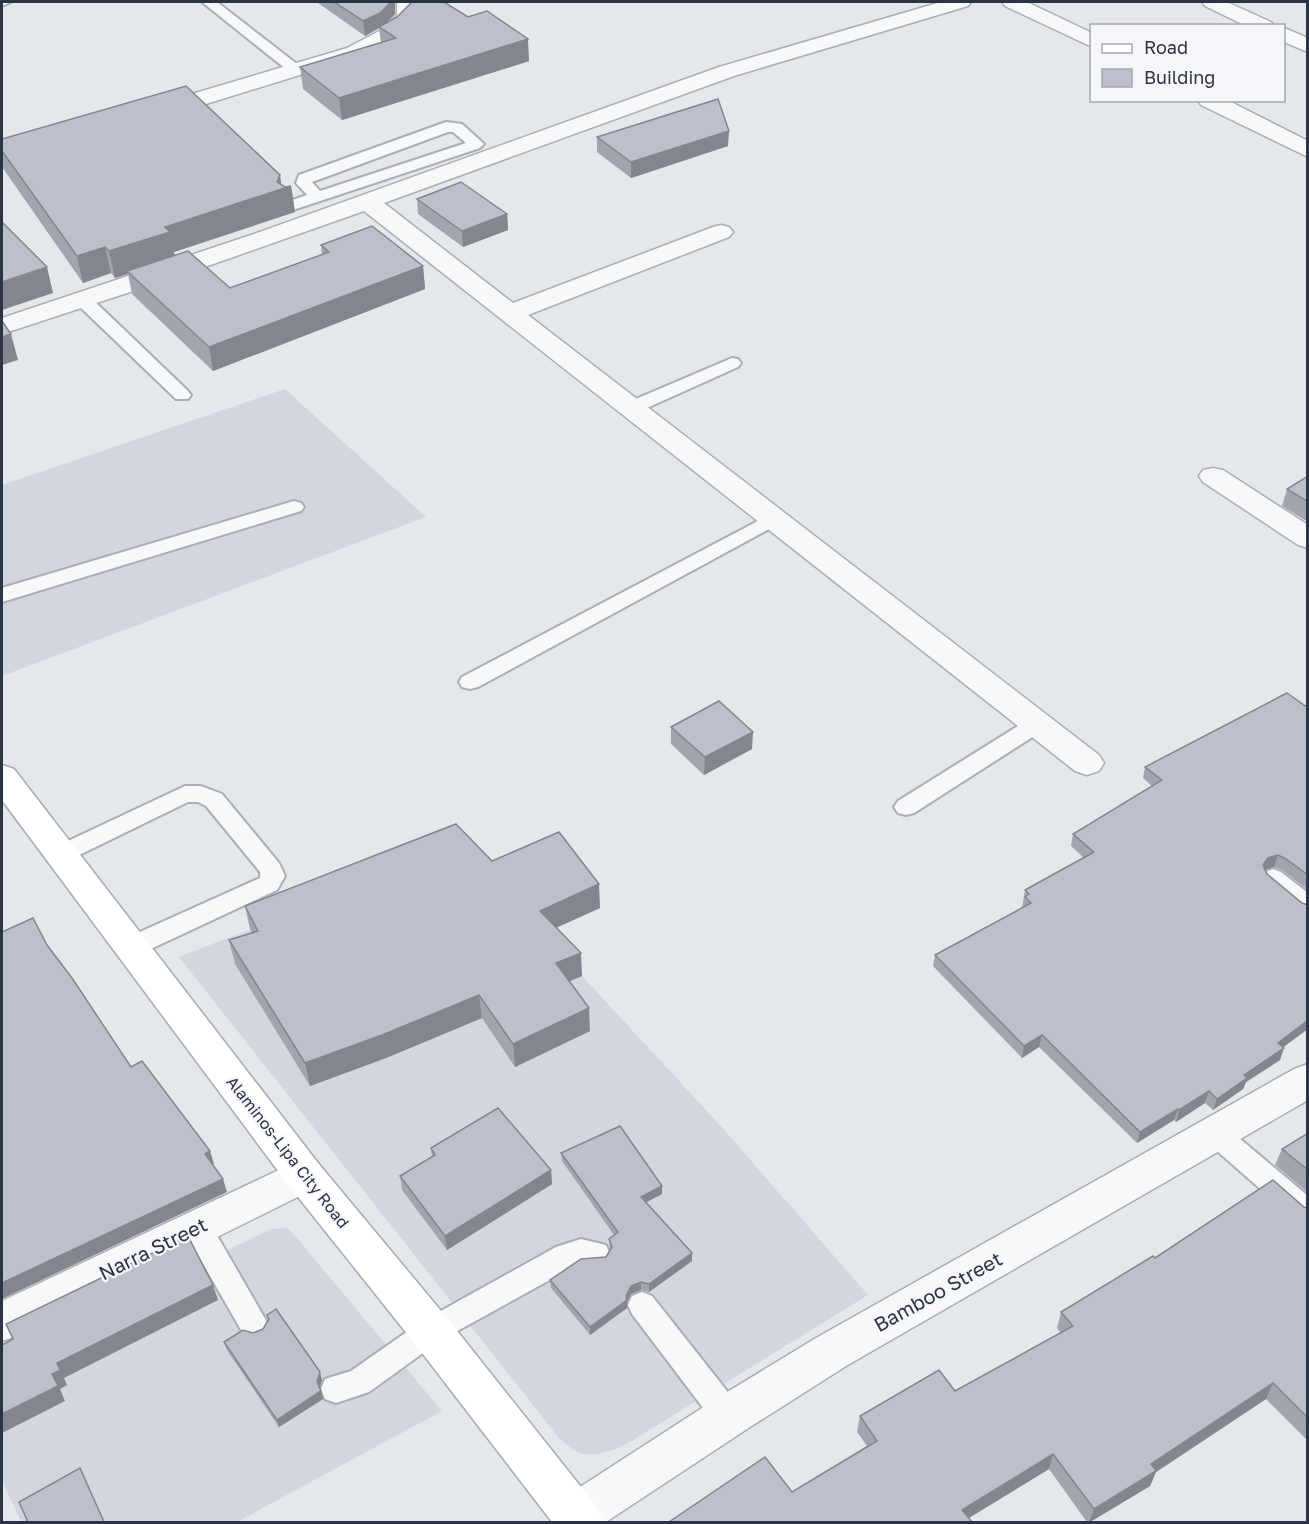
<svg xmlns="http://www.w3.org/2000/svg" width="1309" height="1524" font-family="'Golos Text',sans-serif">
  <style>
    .built { fill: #d2d6de }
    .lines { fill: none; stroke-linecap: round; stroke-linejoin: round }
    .service-casing { stroke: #a9aeb7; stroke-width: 4 }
    .minor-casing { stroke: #a9aeb7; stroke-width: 3 }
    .tertiary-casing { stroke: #a9aeb7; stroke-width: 3 }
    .primary-casing { stroke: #a3abb8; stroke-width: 3 }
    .service { fill: #f7f8fa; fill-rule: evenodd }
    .minor { fill: #f7f8fa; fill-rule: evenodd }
    .tertiary { fill: #f7f8fa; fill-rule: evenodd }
    .primary { fill: #fff; fill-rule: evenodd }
    .wall { fill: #a1a5ae }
    .shaded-wall { fill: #83868d }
    .building { fill: #bbc0ca; stroke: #83868d; stroke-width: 1.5 }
    .labels { text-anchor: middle; stroke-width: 4.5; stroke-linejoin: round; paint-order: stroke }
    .street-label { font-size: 16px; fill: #2b3445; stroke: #f4f6f9 }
    .near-street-label { font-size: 20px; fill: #2b3445; stroke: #f4f6f9 }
  </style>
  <rect width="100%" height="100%" fill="#e4e7ec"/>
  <g class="built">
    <polygon points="285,389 426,517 2,676 2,485"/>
    <polygon points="458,848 582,976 717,1122 868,1295 635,1439 616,1449 598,1454 583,1454 572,1449 559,1438 179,957"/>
    <polygon points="285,1228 290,1230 442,1411 237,1522 21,1522 2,1480 2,1359 271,1229"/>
  </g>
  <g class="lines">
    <defs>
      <g id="service">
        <polygon points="2,2 11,2 2,6"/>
        <polygon points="202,2 217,2 302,68 304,71 302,74 292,74"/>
        <path d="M446,122L462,124L484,144L480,148L290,211L282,206L284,203L307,195L296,183L299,175ZM448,132H453L466,143L320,191L312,182Z"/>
        <polygon points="83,295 89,296 188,391 191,395 188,399 176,399 77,304 74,300 77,296"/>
        <polygon points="732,358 738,359 741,363 738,367 638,412 624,412 622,408 624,404"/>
        <polygon points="294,501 301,503 304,507 301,511 2,602 2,588"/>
        <polygon points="775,512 782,514 785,518 782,522 478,687 470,689 462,687 459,682 462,677"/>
        <polygon points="1037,716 1045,719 1048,724 1045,729 914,813 906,815 898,813 894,807 898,801 1029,719"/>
        <polygon points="185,786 201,786 222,794 279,863 285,876 277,890 140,954 131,957 122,954 119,947 122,940 260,878 260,872 206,806 198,802 188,802 67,861 59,864 51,861 47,855 51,849"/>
        <polygon points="1273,869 1281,872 1308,893 1308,916 1299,913 1265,884 1261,878 1265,872"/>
        <polygon points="1217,1124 1226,1127 1308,1196 1308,1225 1298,1222 1208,1143 1204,1135 1208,1127"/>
        <polygon points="197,1215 207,1218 264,1317 269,1326 264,1335 254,1339 244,1335 187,1236 183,1227 187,1218"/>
        <path d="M581,1239L606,1245L610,1254L606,1263C595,1267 585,1262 575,1266L441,1340L369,1392L336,1403L325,1399L321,1389L325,1379L351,1371L421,1322L556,1247Z"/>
        <polygon points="642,1292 652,1296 738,1405 742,1415 738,1425 727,1429 716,1425 632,1314 628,1305 632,1296"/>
      </g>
      <g id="minor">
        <polygon points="397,2 417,2 417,16 397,37 361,56 164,117 156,119 148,117 145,112 148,107 347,48 383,29 397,15"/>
        <polygon points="941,2 971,2 968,6 734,76 384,203 513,303 713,227 721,225 729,227 733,232 729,237 528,315 1099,755 1104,763 1099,771 1087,775 1075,771 364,211 185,274 2,334 2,318 254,234 719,67"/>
        <polygon points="1002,2 1027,2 1092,33 1092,47 1005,6"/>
        <polygon points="1202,2 1227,2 1271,22 1274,26 1246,26 1205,6"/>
        <polygon points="1284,28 1308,38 1308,52 1284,42"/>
        <polygon points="1198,100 1227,100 1308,141 1308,157 1201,105"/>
        <polygon points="1213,468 1223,470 1308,525 1308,548 1298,545 1203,482 1199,476 1203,470"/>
        <polygon points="1308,1064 1308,1100 846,1366 750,1427 606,1522 556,1522 553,1516 560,1500 719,1397 816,1338 1294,1069"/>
      </g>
      <polygon id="tertiary" points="304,1158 318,1163 324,1175 318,1187 17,1336 2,1341 2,1301"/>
      <polygon id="primary" points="2,765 14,769 318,1163 446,1317 596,1506 603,1522 552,1522 416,1345 290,1187 2,800"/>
    </defs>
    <use href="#service" class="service-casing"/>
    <use href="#minor" class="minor-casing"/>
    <use href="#tertiary" class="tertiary-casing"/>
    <use href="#primary" class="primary-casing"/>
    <use href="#service" class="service"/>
    <use href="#minor" class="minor"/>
    <use href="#tertiary" class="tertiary"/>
    <use href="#primary" class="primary"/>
  </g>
  <g class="wall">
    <polygon points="318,2 395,2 395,14 386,23 529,61 342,120 303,89 300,67 381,43 379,28 365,36 318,3"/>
    <polygon points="597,137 728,146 631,178 597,152"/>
    <polygon points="2,139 281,184 285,187 291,186 295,212 174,252 174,255 230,288 322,255 321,245 423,266 425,289 213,371 132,294 128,274 115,278 111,273 83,283 2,167"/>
    <polygon points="417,199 507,214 508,230 463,247 418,214"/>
    <polygon points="1308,476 1308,522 1282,506 1287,489"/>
    <polygon points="1308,708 1308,890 1282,870 1274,867 1265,870 1283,1047 1280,1060 1246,1082 1243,1089 1213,1110 1205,1103 1176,1122 1174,1120 1137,1143 1039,1047 1022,1058 933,966 935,955 1022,908 1025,890 1084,858 1071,846 1073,834 1152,786 1143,778 1145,767"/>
    <polygon points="671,727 752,749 704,775 671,744"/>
    <polygon points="492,861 600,908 556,928 582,976 569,981 590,1031 515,1067 482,1018 386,1058 310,1086 235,964 229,940 252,933 250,929 245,906"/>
    <polygon points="1308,1133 1308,1193 1275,1165 1282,1149"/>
    <polygon points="431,1148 551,1170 552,1184 447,1250 402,1190 400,1176 432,1157"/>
    <polygon points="561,1153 662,1194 646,1202 692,1253 692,1261 649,1292 641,1290 631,1294 627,1302 627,1308 590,1335 551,1288 550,1280 606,1257 610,1250 609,1239 614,1235 562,1161"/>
    <polygon points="1304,1207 1308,1208 1308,1441 1266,1399 1156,1472 1150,1486 1090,1522 1087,1522 1049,1469 969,1518 792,1492 867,1446 857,1432 860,1416 955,1391 1061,1333 1057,1328 1061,1312 1155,1258"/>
    <polygon points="224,1342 322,1380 319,1388 323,1399 279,1427 227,1350"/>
  </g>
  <g class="shaded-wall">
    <polygon points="391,2 395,2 395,14 382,27 379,27 379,28 365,36 363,21"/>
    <polygon points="528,39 529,61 342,120 339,98"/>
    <polygon points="729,131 728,146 631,178 631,162"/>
    <polygon points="280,175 282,189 291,186 295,212 174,252 175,258 127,271 128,274 115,278 109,251 165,227 277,182"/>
    <polygon points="507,214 508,230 463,247 462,231"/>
    <polygon points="105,247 111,273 83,283 77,256"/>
    <polygon points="423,266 425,289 213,371 209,347"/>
    <polygon points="47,267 53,293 2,310 2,282"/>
    <polygon points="11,334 18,360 2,365 2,337"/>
    <polygon points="753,732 752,749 704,775 705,757"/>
    <polygon points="1278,855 1274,867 1264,870 1263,865 1268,858"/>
    <polygon points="599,884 600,908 542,934 540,911"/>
    <polygon points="581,953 582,976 558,986 556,963"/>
    <polygon points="479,995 482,1018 386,1058 310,1086 305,1063"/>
    <polygon points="589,1008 590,1031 515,1067 513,1044"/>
    <polygon points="1308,1020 1308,1029 1274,1054 1278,1043"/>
    <polygon points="1042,1035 1039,1047 1022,1058 1024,1046"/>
    <polygon points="1284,1048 1280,1060 1246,1082 1243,1089 1213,1110 1217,1099 1244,1075"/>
    <polygon points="1209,1091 1205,1103 1176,1122 1179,1110"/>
    <polygon points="1178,1109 1174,1120 1137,1143 1140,1132"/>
    <polygon points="210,1151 214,1164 209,1167 205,1154"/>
    <polygon points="551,1170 552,1184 447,1250 445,1236"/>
    <polygon points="223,1179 227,1192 2,1299 2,1283"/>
    <polygon points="662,1186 662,1194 641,1205 641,1197"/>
    <polygon points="692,1253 692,1261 649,1292 649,1284"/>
    <polygon points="641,1282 641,1290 631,1294 627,1302 627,1308 590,1335 590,1327 626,1296 631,1286"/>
    <polygon points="213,1285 218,1300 64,1378 67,1385 60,1389 65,1401 2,1433 2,1414 52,1374 57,1363"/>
    <polygon points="320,1372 322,1380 319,1390 317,1382"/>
    <polygon points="1273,1383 1266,1399 1156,1472 1150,1486 1090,1522 1089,1522 1094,1509 1151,1464"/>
    <polygon points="321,1391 323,1399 279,1427 277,1420"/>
    <polygon points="1053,1454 1049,1469 962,1522 962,1510"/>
  </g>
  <g class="building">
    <polygon points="334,2 391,2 380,13 363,21"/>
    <polygon points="412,2 444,2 468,17 487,11 528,39 339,98 300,67 396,38 379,27 397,17"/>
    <polygon points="186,86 280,175 277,182 285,187 291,186 165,227 170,232 109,251 105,247 77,256 2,151 2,139"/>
    <polygon points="718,99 729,131 631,162 597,137"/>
    <polygon points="461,182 507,214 462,231 417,199"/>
    <polygon points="2,222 47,267 2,282"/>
    <polygon points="372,226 423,266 209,347 127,271 188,251 230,288 329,252 321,245"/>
    <polygon points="2,321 11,334 2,337"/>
    <polygon points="1308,476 1308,502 1287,489"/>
    <polygon points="1287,693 1308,708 1308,875 1286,859 1278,855 1268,858 1263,865 1267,874 1302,903 1308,905 1308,1020 1278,1043 1284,1048 1244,1075 1247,1078 1217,1099 1209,1091 1179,1110 1178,1109 1140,1132 1042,1035 1024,1046 935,955 1031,903 1025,897 1029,894 1025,890 1094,852 1073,834 1162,780 1145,767"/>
    <polygon points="719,701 753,732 705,757 671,727"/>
    <polygon points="456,824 492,861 559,832 599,884 540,911 581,953 556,963 589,1008 513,1044 479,995 382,1035 305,1063 229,940 258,931 245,906"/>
    <polygon points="33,918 47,945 72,978 131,1067 142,1061 210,1151 205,1154 223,1179 2,1283 2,932"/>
    <polygon points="498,1108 551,1170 445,1236 400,1176 435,1155 431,1148"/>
    <polygon points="620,1126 662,1186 641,1197 692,1253 649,1284 641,1282 631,1286 626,1296 627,1300 590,1327 550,1280 581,1259 606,1257 612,1247 609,1239 618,1232 561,1153"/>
    <polygon points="1308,1133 1308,1170 1282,1149"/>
    <polygon points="1273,1180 1304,1207 1308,1208 1308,1418 1273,1383 1151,1464 1156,1471 1094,1509 1053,1454 962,1510 972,1522 669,1522 765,1457 792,1492 877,1441 860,1416 939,1370 955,1391 1073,1326 1061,1312 1153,1256 1155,1258"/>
    <polygon points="188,1236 213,1285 57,1363 60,1370 52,1374 58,1386 2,1414 2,1345 13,1339 6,1324"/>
    <polygon points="276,1309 320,1372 317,1382 321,1391 277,1420 224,1342 243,1330 253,1333 263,1329 269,1319 267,1315"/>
    <polygon points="80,1468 104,1522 28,1522 19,1502"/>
  </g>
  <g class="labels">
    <g class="street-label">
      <text transform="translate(288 1152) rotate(52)" y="6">Alaminos-Lipa City Road</text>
    </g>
    <g class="near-street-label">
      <text transform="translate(153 1249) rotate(-26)" y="7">Narra Street</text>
      <text transform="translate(938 1292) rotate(-29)" y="7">Bamboo Street</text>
    </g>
  </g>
  <rect width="1309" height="1524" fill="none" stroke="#2b3445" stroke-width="6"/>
  <rect x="1090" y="24" width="195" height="78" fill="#f4f6f9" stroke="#a4a8b1" stroke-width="1.5"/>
  <rect x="1102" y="44" width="30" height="9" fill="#ffffff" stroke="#a4a8b1" stroke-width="1.5"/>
  <text x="1144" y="54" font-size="18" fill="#2b3445">Road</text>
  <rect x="1102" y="69" width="30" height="18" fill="#bbc0ca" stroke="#a4a8b1" stroke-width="1.5"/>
  <text x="1144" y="84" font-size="18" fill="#2b3445">Building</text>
</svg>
